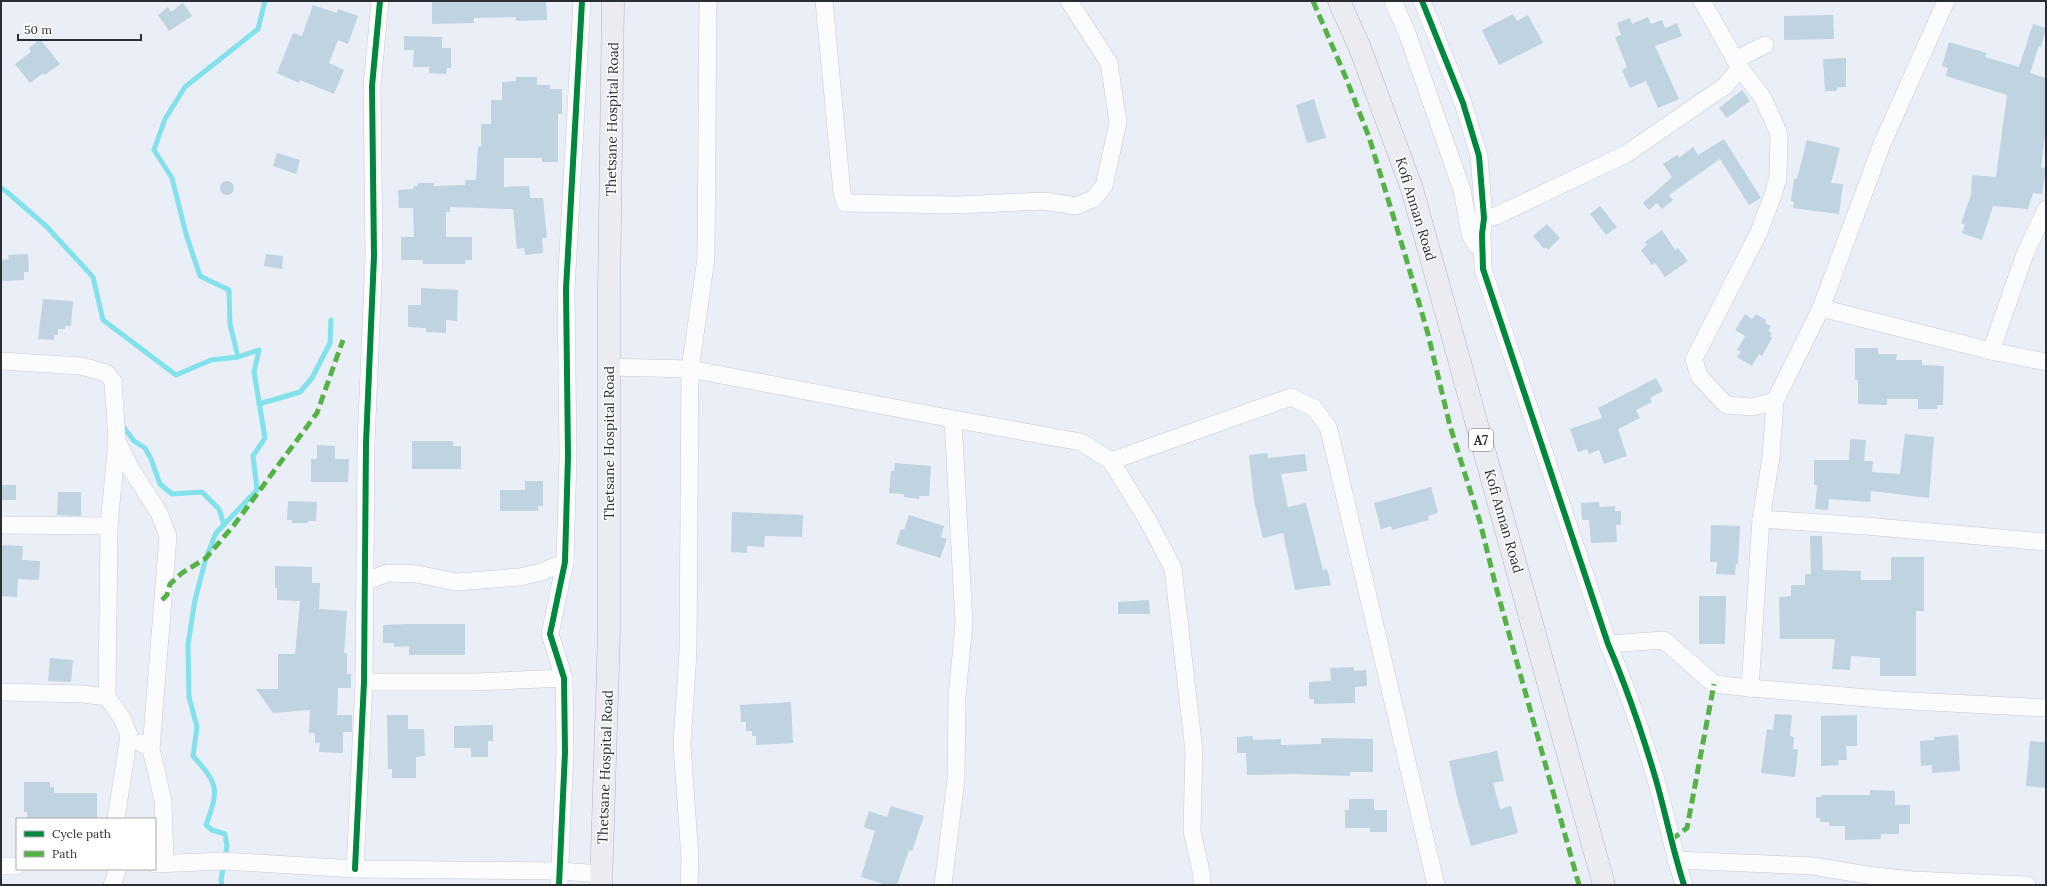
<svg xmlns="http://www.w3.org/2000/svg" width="2047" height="886" font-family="Lora,serif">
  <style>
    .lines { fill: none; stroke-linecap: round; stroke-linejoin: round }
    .stream { stroke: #82e1ea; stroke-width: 5 }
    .building { fill: #bfd3e1 }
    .minor-casing { stroke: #c6cad1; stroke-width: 18 }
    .major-casing { stroke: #b3b3bf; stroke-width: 23 }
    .minor { stroke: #fcfcfe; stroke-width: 17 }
    .major { stroke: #edebf2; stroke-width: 22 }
    .quiet { stroke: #56b246; stroke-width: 5; stroke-dasharray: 10 5; stroke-linecap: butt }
    .cycleway-casing { stroke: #fff; stroke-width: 8 }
    .cycleway { stroke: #00873e; stroke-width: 6 }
    .labels { text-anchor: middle; stroke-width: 3; stroke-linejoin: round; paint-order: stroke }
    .shield { fill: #fff; stroke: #6a6c71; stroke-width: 1 }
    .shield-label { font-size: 13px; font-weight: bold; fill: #2a2d34 }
    .street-label { font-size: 14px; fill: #2a2d34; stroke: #fff }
  </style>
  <rect width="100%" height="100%" fill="#eaeef7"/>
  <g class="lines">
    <g class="stream">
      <path d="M1,188L7,192L46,226L93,277L103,320L176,375L211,360L238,357L259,350L254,372L265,438L253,456L257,490L216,533L206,558L195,600L188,644L189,697L197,727L193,756C219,785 219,789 206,825L212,830L225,834L227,846L221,880L222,885"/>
      <polyline points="238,357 230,324 229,290 200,276 186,234 172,178 154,150 165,119 185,87 258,29 265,1"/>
      <polyline points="259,404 300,392 312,378 330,343 331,320"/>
      <polyline points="122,425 134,441 145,448 151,459 160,484 172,494 202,492 219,509 224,525"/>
    </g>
  </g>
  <g class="building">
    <polygon points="432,1 546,1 547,20 516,21 516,17 474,18 474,23 432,24"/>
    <polygon points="183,3 192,16 169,31 158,15 168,7 171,12"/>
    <polygon points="313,5 337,13 338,9 358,16 348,44 338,40 329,63 344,70 334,94 300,80 299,83 277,73 293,33 302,36"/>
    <polygon points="1513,14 1517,21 1528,15 1543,43 1499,65 1482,30"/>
    <polygon points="1833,15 1834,39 1784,40 1784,16"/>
    <polygon points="1648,17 1651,24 1662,20 1665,28 1677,23 1682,36 1655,46 1679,99 1658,108 1646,81 1630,88 1622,70 1627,67 1615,37 1621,35 1617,23 1630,18 1632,24"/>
    <polygon points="2033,24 2046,28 2041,47 2039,46 2030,73 2046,78 2046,127 2041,167 2046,169 2042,194 2033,193 2028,209 1993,206 1982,240 1962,233 1965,225 1961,223 1971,195 1972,175 1996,177 2007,95 1946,76 1948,68 1942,66 1949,42 1987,53 1985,57 2019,67"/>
    <polygon points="404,36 442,37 442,48 451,48 451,68 447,68 446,74 429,73 429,67 413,67 414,50 404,50"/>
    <polygon points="40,39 60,64 45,75 43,73 30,83 15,64 31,52 29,48"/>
    <polygon points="1846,58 1846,87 1837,87 1837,91 1825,91 1823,59"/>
    <polygon points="516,77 537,77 537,85 550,85 550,89 562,89 562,114 558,114 558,162 542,162 542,158 504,158 504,187 529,186 530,198 543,198 547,238 542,238 543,253 525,255 524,248 517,249 513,209 450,207 450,212 446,212 446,237 472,237 472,260 465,260 465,264 423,264 423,260 401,260 401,237 414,237 413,208 399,208 398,190 414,189 413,186 418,186 418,183 434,183 434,186 465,185 465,180 476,180 478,146 481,147 481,124 491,124 491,100 502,100 502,82 516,81"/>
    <polygon points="1742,90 1750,101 1727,118 1719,108"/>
    <polygon points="1314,99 1326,138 1307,143 1296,105"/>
    <polygon points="1724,139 1761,198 1749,205 1720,159 1669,195 1673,200 1662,209 1657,203 1649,210 1643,203 1672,177 1663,164 1677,155 1679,158 1693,147 1698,155"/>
    <polygon points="1807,140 1840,148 1831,183 1843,184 1839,214 1793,208 1794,202 1791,201 1794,178 1797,179"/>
    <polygon points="277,153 300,160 296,174 273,166"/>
    <circle cx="227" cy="188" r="7"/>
    <polygon points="1600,206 1617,227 1606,235 1590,214"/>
    <polygon points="1547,224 1560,238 1548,250 1546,247 1544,249 1533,236"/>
    <polygon points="1662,230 1675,250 1678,248 1688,261 1665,277 1655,263 1652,265 1641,250 1647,245 1645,242"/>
    <polygon points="28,254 29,272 24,272 24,280 1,281 1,260 9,259 8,255"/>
    <polygon points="266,254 283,256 282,269 264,266"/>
    <polygon points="421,288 458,290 457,321 446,320 446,333 426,332 426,328 408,327 408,305 421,305"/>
    <polygon points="43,299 73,301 71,326 65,326 65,329 58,329 58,335 54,335 54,340 38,339"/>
    <polygon points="1745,314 1752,319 1756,314 1766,320 1765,323 1771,326 1768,331 1772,333 1770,336 1772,338 1762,356 1759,354 1752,366 1737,357 1741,351 1737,350 1745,336 1735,330"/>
    <polygon points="1855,348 1878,348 1878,354 1897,354 1896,360 1922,360 1922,365 1944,366 1943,405 1937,405 1937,409 1918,409 1918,399 1887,399 1887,405 1858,404 1858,380 1855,380"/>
    <polygon points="1656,378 1663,391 1650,398 1652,402 1636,410 1640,418 1618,429 1627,456 1604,464 1599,450 1589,454 1587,449 1578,452 1570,429 1602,418 1598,408"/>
    <polygon points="1905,434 1934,437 1929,498 1871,491 1870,502 1829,499 1828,510 1815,509 1817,485 1814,485 1814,460 1849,460 1850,439 1866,440 1864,461 1873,461 1872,472 1900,474"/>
    <polygon points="412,441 453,441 453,446 461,446 461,469 412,469"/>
    <polygon points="317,445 335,446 335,459 349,459 348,482 311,482 311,459 317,459"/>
    <polygon points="1267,453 1268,458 1305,454 1307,471 1281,474 1288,507 1306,503 1323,570 1327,569 1331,585 1295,590 1283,533 1263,538 1254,501 1249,455"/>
    <polygon points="895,463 931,466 929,496 920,496 919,499 904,497 904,494 889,493 891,471 894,471"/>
    <polygon points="525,481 543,481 543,506 538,506 538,511 500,511 500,490 525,490"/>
    <rect x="1" y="485" width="15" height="15"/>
    <polygon points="1431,487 1438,513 1428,516 1429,520 1392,530 1391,526 1381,529 1374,503"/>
    <polygon points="58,492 81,492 81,516 57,515"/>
    <polygon points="288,501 317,502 316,521 308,521 308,523 292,523 292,520 287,520"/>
    <polygon points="1599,502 1600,507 1615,506 1615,511 1621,511 1621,525 1616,525 1617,542 1591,543 1589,520 1582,520 1581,503"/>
    <polygon points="732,512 803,515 802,537 765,536 764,547 747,546 747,553 731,552"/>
    <polygon points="909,515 944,526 941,537 947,539 940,558 896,544 901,529 904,530"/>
    <polygon points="1711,525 1740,526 1738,564 1736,564 1735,575 1716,574 1717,562 1710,562"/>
    <polygon points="1810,536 1822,536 1823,570 1861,571 1861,580 1891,580 1891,557 1924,557 1924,611 1916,611 1916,676 1880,676 1880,658 1851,656 1850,670 1832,669 1835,639 1780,639 1779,597 1791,596 1791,585 1805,585 1805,574 1811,574"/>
    <polygon points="2,545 23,546 22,560 40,561 39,580 18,579 17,597 1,596"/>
    <polygon points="275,566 312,567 312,583 320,583 319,609 347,611 344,653 347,653 347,674 351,674 351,688 338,688 337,715 352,715 352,732 343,732 343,753 319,752 320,743 315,743 315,733 309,733 310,710 273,713 256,689 278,689 278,654 295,654 300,601 277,600 277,588 275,588"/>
    <polygon points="1699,596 1726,596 1725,644 1699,644"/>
    <polygon points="1149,600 1150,614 1118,614 1118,602"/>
    <polygon points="409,624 465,624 465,655 409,655 409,646 394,647 394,643 383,643 383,625"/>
    <polygon points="50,658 73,660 71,682 48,681"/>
    <polygon points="1354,667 1354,671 1366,670 1367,686 1355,687 1355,703 1314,704 1314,699 1309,699 1309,682 1331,681 1330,668"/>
    <polygon points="791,702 793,743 756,745 756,736 752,736 752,731 746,731 746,722 741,722 740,705"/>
    <polygon points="1775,714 1792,715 1790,736 1794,737 1793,749 1798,749 1795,777 1761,773 1767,729 1773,730"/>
    <polygon points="387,715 408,715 408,729 424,729 425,756 416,757 416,778 392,778 392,769 388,769"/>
    <polygon points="1857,715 1857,746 1846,746 1847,760 1838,760 1839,765 1821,766 1821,716"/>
    <polygon points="493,725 493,741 488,741 488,757 471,757 471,748 454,748 454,726"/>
    <polygon points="1958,735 1960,771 1932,773 1932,765 1921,766 1920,741 1934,740 1934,737"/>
    <polygon points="1253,736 1253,740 1281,739 1281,745 1321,744 1321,738 1373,739 1373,772 1350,772 1350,776 1292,774 1247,775 1246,753 1237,753 1237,737"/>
    <polygon points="2030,741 2046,742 2045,788 2026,786"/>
    <polygon points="1497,751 1504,781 1493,783 1500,809 1511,806 1518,833 1471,846 1457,797 1449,761"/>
    <polygon points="24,782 50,782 50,787 54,787 54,793 97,793 97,819 27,819 27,812 24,812"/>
    <polygon points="1870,790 1895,791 1895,805 1910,805 1910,824 1899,824 1899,834 1881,834 1881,839 1845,840 1845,826 1829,826 1829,822 1820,822 1820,818 1816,818 1816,797 1821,797 1821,795 1870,795"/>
    <polygon points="1349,799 1374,799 1374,810 1387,810 1387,832 1370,832 1370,828 1345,828 1345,810 1349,810"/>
    <polygon points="891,806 924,816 912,851 909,850 897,885 886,885 861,877 875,831 864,827 869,811 887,817"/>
  </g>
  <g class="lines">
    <defs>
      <g id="minor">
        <polyline points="824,1 842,193 845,203 957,205 1044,201 1076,206 1093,199 1104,186 1118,122 1109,63 1069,1"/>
        <polyline points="1393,1 1407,33 1462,190 1470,234 1476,245 1482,248"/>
        <path d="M1422,1L1463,103L1479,156L1484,218L1482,234L1483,269L1608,644C1626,686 1641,730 1654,773C1665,810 1672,848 1684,885"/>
        <polyline points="1702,1 1740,68 1763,98 1779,134 1778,178 1773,195 1759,232 1694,359 1699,376 1726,405 1752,407 1775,401"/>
        <polyline points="1735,60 1765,45"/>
        <polyline points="1484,218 1496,216 1626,154 1725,86 1740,68"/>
        <polyline points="1821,308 1882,144 1946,1"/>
        <polyline points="1991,351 2025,254 2046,209"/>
        <polyline points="1,361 81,366 106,373 113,381 117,441 131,469 159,513 168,536 151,749"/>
        <polyline points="609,367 690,369 953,419 964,623 957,697 956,779 943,885"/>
        <polyline points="953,419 1081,442 1111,461 1147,519 1173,568 1194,751 1192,831 1202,876 1202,885"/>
        <polyline points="1111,461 1291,397 1314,408 1328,427 1335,455 1436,885"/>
        <polyline points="1761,519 1866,526 2046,542"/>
        <polyline points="1,525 109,526"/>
        <polyline points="366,581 388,573 417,574 456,582 519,577 541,572 565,562"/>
        <polyline points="1608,644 1664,640 1714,684 1750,688 1892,700 2046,708"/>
        <polyline points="364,682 475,682 564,678"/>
        <polyline points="1750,688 1761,519 1771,457 1775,401 1821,308 1991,351 2046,362"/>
        <polyline points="1,692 83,694 107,697 122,718 129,735 116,819"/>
        <polyline points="107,697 109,526 117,441"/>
        <polyline points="141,743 151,749 163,801 165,863"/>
        <polyline points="1676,860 1813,866 1867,875 1912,880 2027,885"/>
        <polyline points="155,864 224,861 355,869 560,871 601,874"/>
        <polyline points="1,866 17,866"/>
        <polyline points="355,869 364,682 366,443 374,256 372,86 380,1"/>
        <polyline points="112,885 118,869"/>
        <polyline points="559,885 565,752 564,678 550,634 565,562 568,456 566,289 582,1"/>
        <polyline points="689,885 690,859 682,744 688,651 690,369 706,259 708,1"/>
      </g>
      <g id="major">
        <polyline points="1339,1 1360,48 1412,189 1604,885"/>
        <polyline points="601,885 609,633 609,294 613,1"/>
      </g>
    </defs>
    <use href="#minor" class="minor-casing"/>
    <use href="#major" class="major-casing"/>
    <use href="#minor" class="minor"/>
    <use href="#major" class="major"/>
    <g class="quiet">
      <polyline points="1313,1 1346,78 1369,137 1406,258 1428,334 1450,426 1480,522 1496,587 1579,885"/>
      <polyline points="162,600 167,595 170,584 182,573 206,558 234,525 317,413 343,340"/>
      <polyline points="1671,840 1687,828 1714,684"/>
    </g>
    <defs>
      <g id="cycleway">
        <path d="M1422,1L1463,103L1479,156L1484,218L1482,234L1483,269L1608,644C1626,686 1641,730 1654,773C1665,810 1672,848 1684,885"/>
        <polyline points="355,869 364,682 366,443 374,256 372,86 380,1"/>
        <polyline points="559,885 565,752 564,678 550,634 565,562 568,456 566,289 582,1"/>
      </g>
    </defs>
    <use href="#cycleway" class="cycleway-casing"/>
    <use href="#cycleway" class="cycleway"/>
  </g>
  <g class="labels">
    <rect class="shield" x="1469" y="429" width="24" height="22" rx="3"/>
    <g class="shield-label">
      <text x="1481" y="445">A7</text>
    </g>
    <g class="street-label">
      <text transform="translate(612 119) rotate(-89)" y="5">Thetsane Hospital Road</text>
      <text transform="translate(1416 209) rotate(73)" y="5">Kofi Annan Road</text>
      <text transform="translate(609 443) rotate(-90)" y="5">Thetsane Hospital Road</text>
      <text transform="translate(1504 521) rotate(74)" y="5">Kofi Annan Road</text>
      <text transform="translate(605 767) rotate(-88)" y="5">Thetsane Hospital Road</text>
    </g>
  </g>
  <rect width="2047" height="886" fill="none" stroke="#2a2d34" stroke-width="4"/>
  <rect x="16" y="818" width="140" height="52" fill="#ffffff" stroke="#aaabae"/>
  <rect x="24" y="831" width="20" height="6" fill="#00873e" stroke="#aaabae"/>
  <text x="52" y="838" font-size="12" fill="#2a2d34">Cycle path</text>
  <rect x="24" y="851" width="20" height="6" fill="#56b246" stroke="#aaabae"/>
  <text x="52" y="858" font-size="12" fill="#2a2d34">Path</text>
  <path d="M18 34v6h123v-6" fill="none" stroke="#2a2d34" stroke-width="2"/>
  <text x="24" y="34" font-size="12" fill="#2a2d34" stroke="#ffffff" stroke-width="3" paint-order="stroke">50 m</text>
</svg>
